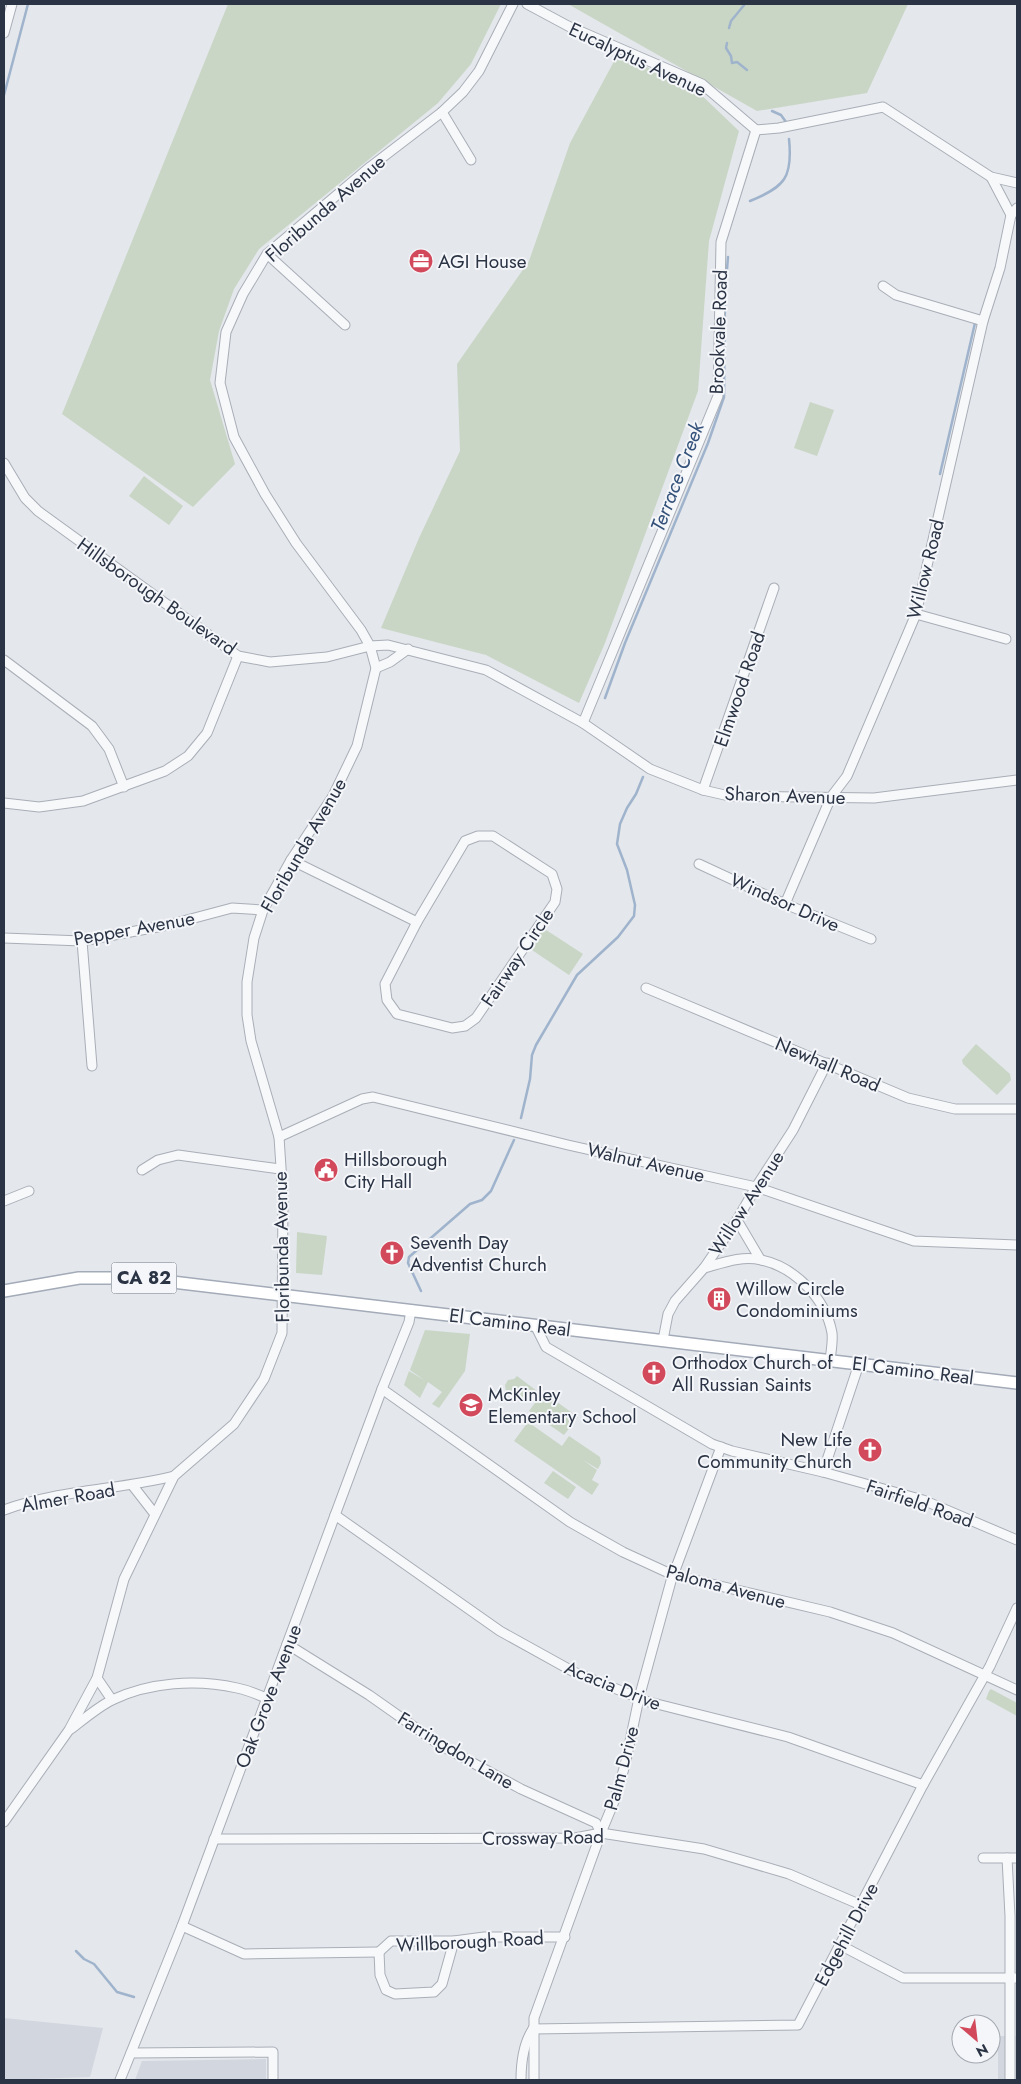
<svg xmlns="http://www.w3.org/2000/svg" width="1021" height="2084" font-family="Jost,sans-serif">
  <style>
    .built { fill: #d2d6de }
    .green { fill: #c9d6c5 }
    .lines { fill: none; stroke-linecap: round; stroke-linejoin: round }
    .stream { stroke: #9fb4cc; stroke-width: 2.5 }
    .minor-casing { stroke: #a9aeb7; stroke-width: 11 }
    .major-casing { stroke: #a3abb8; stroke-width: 14 }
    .minor { stroke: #f7f8fa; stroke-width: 9 }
    .major { stroke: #fff; stroke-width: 11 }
    .labels { text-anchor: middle; stroke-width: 4; stroke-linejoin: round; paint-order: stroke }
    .shield { fill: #f4f6f9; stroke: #676e7b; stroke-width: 1 }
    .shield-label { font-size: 18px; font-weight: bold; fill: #2b3445 }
    .street-label { font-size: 19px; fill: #2b3445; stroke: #f4f6f9 }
    .poi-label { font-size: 19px; fill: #2b3445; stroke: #f4f6f9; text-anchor: start }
    .water-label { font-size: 20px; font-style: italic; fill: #34527a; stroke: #f4f6f9 }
  </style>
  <rect width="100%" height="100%" fill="#e4e7ec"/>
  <g class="built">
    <polygon points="4,2018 103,2028 90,2077 4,2080"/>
    <rect x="998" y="2036" width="19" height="44"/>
    <polygon points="266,2059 266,2080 135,2080 142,2061"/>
  </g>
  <g class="green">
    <polygon points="228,4 501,4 471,64 438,103 259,249 234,289 219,331 210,380 235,464 193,507 62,414"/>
    <polygon points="568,4 908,4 867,93 757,111"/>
    <polygon points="618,54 695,89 739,131 709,241 698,391 605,643 579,703 486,655 381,628 419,538 460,451 457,364 529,261 570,143"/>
    <polygon points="810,402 834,410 817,456 794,448"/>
    <polygon points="144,476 183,506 169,525 129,496"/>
    <polygon points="543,928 583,954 569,975 529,948"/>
    <polygon points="976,1044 1010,1074 1011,1080 997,1095 963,1064 962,1060"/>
    <polygon points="297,1232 327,1236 322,1275 296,1273"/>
    <polygon points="425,1330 470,1334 465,1371 439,1408 432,1404 442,1392 428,1382 420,1398 404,1385 409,1371 424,1380 410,1370"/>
    <polygon points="517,1376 537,1391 529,1402 522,1403 506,1391 505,1385 508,1380 514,1379"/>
    <polygon points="543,1392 578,1417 564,1435 529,1411"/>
    <polygon points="528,1422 562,1446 569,1436 600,1457 601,1463 598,1469 583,1460 597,1470 592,1480 599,1484 592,1495 514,1441"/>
    <polygon points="553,1471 576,1487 568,1499 544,1483"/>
    <polygon points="991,1689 1017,1703 1017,1716 986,1699 989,1691"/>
  </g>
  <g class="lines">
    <g class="stream">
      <polyline points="729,28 731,21 745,4"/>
      <polyline points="727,43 726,48 731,56 732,63 737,62 747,70"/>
      <polyline points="4,95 28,4"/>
      <polyline points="772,111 781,115 786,122"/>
      <path d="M750,201C785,187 793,177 789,139"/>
      <polyline points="940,474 975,323"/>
      <polyline points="605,698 625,643 708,443 724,397 725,294 728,257"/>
      <polyline points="521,1118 530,1079 532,1055 536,1045 577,975 618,937 634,916 635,905 627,870 617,844 620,824 627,808 636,794 643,777"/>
      <polyline points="421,1291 408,1263 409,1257 470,1204 482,1200 491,1191 514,1140"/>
      <polyline points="76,1951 84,1959 94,1964 117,1992 134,1997"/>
    </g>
    <defs>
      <g id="minor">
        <polyline points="527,4 568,26 702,84 756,130 779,128 883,107 991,177 1017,183"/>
        <polyline points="4,33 12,4"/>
        <polyline points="442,112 471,160"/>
        <polyline points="991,177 1011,215"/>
        <polyline points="267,254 345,325"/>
        <polyline points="883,286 896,295 983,321"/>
        <polyline points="4,463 25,498 38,511 238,656 270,662 327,657 370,646 388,645 486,670 583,723 650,769 703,790 729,796 874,798 1017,780"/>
        <polyline points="916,614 1006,639"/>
        <polyline points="4,660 92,726 109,749 124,787"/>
        <polyline points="376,668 390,662 408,649"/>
        <polyline points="583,723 718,396 721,242 756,130"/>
        <polyline points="703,790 774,588"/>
        <polyline points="4,803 39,807 83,801 165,771 188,756 207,733 238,656"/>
        <polygon points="478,836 493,836 552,874 557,889 555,902 476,1018 465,1026 452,1028 397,1014 387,1000 385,984 417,922 465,841"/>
        <polyline points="291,860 417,922"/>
        <polyline points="699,864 785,904 871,939"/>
        <polyline points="785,904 831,797 847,776 916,614 983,321 1000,268 1011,215 1017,208"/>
        <polyline points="4,938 82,941 168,925 232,908 263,910"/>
        <polyline points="82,941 92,1066"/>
        <polyline points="646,988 908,1098 955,1109 1017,1109"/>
        <polyline points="279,1137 362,1099 373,1097 568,1145 756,1187 914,1241 1017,1245"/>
        <polyline points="142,1170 158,1160 178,1155 280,1169"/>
        <polyline points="4,1201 29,1191"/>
        <polyline points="737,1220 760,1259"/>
        <path d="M704,1268C722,1263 743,1255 761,1260C795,1267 826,1299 832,1333C833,1341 831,1352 830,1360"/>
        <polyline points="535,1325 546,1347 712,1444 732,1451 823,1472 923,1500 1017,1540"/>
        <polyline points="663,1340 668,1314 675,1301 704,1268 737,1220 756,1187 793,1130 827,1063"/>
        <polyline points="382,1389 570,1522 623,1552 673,1575 830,1612 893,1633 1017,1690"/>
        <polyline points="823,1472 859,1364"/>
        <polyline points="133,1486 154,1513"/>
        <path d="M4,1510C58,1490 118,1490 174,1476"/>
        <polyline points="335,1515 500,1631 574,1672 649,1702 788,1737 923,1785"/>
        <polyline points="287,1644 369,1695 440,1745 521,1789 596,1823 601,1833"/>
        <polyline points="97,1678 112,1700"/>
        <path d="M71,1729C84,1719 98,1707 112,1700C150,1682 196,1679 237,1688C247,1690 257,1694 266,1698"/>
        <polyline points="4,1822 69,1730 97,1678 124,1579 174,1476 234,1424 264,1379 282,1333 283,1198 279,1137 251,1041 247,1015 247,982 254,938 263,910 291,860 333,796 357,746 376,668 370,646 361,630 296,543 265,494 234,437 220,383 226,332 243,294 267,254 370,167 442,112 463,92 479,71 513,4"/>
        <polyline points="214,1839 575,1838 601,1833 704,1849 789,1874 861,1905"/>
        <polyline points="983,1858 1017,1858"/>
        <polyline points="1007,1858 1010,1916 1010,2080"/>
        <polyline points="182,1926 244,1954 379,1952"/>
        <polyline points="840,1945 903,1978 1017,1978"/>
        <polyline points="379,1952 391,1941 454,1941 484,1937 565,1937"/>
        <polyline points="379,1952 380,1975 386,1990 395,1994 434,1992 442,1984 454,1941"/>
        <polyline points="533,2029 798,2025 923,1785 990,1666 1017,1608"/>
        <polyline points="131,2053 273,2052 273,2080"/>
        <polyline points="120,2080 182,1926 382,1389 409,1322 411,1310"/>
        <path d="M521,2080C521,2062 523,2044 533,2029"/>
        <polyline points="534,2080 534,2018 601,1833 615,1799 625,1765 639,1698 671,1581 721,1447"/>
      </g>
      <polyline id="major" points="4,1291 79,1278 139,1278 1017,1383"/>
    </defs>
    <use href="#minor" class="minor-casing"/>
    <use href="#major" class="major-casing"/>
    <use href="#minor" class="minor"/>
    <use href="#major" class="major"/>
  </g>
  <defs>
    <symbol id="office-disc" viewBox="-11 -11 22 22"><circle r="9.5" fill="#d1495b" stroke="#f4f6f9"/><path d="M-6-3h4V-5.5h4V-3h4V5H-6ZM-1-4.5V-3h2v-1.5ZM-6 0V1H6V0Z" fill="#fff"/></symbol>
    <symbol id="civic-disc" viewBox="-11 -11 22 22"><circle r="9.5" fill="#d1495b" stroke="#f4f6f9"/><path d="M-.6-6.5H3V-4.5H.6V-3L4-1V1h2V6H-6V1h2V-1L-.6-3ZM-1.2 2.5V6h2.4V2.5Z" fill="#fff"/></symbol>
    <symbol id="church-disc" viewBox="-11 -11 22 22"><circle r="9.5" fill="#d1495b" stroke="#f4f6f9"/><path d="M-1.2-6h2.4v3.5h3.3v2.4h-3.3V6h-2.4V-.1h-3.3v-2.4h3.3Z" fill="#fff"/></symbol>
    <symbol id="building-disc" viewBox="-11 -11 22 22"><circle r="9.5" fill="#d1495b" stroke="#f4f6f9"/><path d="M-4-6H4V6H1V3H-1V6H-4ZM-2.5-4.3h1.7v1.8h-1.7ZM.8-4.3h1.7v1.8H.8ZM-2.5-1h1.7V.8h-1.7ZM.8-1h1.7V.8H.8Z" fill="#fff"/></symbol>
    <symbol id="school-disc" viewBox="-11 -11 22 22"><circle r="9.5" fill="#d1495b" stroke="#f4f6f9"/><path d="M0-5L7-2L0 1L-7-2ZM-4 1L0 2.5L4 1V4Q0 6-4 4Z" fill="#fff"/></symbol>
  </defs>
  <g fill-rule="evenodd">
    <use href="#office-disc" x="407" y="247" width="28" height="28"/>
    <use href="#civic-disc" x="312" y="1156" width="28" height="28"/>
    <use href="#church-disc" x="378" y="1239" width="28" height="28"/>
    <use href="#building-disc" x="705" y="1285" width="28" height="28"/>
    <use href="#church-disc" x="640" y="1359" width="28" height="28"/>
    <use href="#school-disc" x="457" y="1391" width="28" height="28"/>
    <use href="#church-disc" x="856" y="1436" width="28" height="28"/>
  </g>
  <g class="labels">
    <rect class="shield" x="111.5" y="1262.5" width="65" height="31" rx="4"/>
    <g class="shield-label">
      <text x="144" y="1284">CA 82</text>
    </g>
    <g class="street-label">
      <text transform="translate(638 59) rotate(25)" y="7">Eucalyptus Avenue</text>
      <text transform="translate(325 208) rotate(-41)" y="7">Floribunda Avenue</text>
      <text transform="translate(718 332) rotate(-88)" y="7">Brookvale Road</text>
      <text transform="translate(925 569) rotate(-76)" y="7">Willow Road</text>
      <text transform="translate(157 596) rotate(35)" y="7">Hillsborough Boulevard</text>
      <text transform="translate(739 689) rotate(-71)" y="7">Elmwood Road</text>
      <text transform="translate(785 795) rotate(2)" y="7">Sharon Avenue</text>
      <text transform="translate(303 845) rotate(-60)" y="7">Floribunda Avenue</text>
      <text transform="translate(785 902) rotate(24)" y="7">Windsor Drive</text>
      <text transform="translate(134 928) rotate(-10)" y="7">Pepper Avenue</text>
      <text transform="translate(517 957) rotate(-56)" y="7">Fairway Circle</text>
      <text transform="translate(828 1064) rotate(23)" y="7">Newhall Road</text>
      <text transform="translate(646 1162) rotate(13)" y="7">Walnut Avenue</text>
      <text transform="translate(746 1203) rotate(-57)" y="7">Willow Avenue</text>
      <text transform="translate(281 1247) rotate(-91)" y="7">Floribunda Avenue</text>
      <text transform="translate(510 1322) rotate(7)" y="7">El Camino Real</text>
      <text transform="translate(913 1370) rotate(7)" y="7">El Camino Real</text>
      <text transform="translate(68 1497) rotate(-10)" y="7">Almer Road</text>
      <text transform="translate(920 1503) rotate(19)" y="7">Fairfield Road</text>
      <text transform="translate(726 1586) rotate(15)" y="7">Paloma Avenue</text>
      <text transform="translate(613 1685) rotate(22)" y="7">Acacia Drive</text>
      <text transform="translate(268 1696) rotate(-69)" y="7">Oak Grove Avenue</text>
      <text transform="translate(456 1750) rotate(31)" y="7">Farringdon Lane</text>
      <text transform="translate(621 1768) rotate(-75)" y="7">Palm Drive</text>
      <text transform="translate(543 1837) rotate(-1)" y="7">Crossway Road</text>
      <text transform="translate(846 1934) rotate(-62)" y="7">Edgehill Drive</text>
      <text transform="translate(470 1941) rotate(-3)" y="7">Willborough Road</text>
    </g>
    <g class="poi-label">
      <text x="438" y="268">AGI House</text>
      <text x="344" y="1166">Hillsborough<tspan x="344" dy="22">City Hall</tspan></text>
      <text x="410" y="1249">Seventh Day<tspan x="410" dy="22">Adventist Church</tspan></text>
      <text x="736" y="1295">Willow Circle<tspan x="736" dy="22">Condominiums</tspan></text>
      <text x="672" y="1369">Orthodox Church of<tspan x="672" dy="22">All Russian Saints</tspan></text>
      <text x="488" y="1401">McKinley<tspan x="488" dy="22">Elementary School</tspan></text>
      <text x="852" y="1446" text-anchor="end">New Life<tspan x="852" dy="22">Community Church</tspan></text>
    </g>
    <g class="water-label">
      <text transform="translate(677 477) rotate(-69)" y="7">Terrace Creek</text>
    </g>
  </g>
  <rect width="1021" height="2084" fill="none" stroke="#2b3445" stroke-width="10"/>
  <g transform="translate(976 2039) rotate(152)"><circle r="24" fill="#f4f6f9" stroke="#a4a8b1"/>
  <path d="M0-4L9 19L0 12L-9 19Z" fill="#d1495b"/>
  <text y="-8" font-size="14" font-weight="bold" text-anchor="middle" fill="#2b3445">N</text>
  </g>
</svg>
